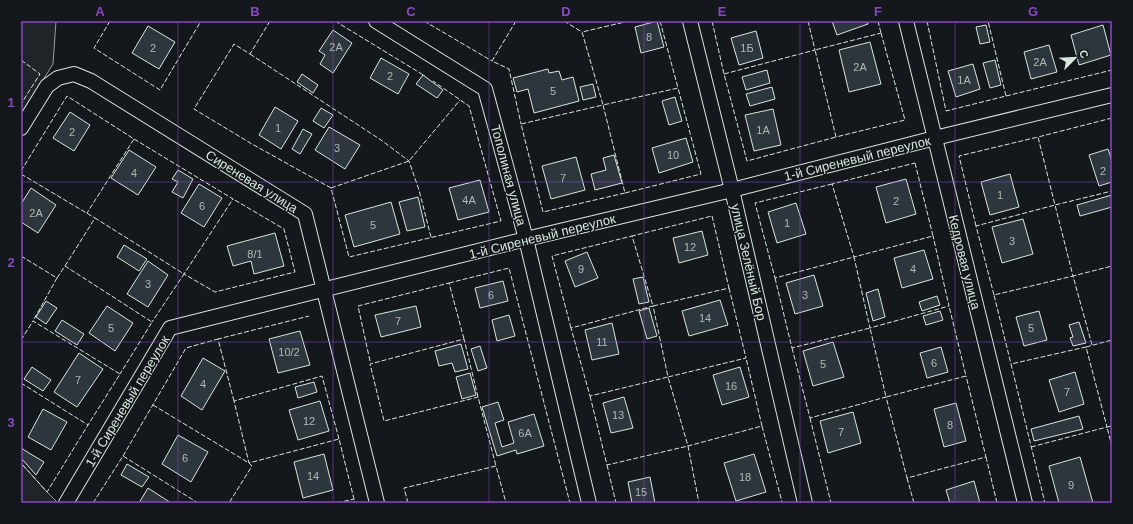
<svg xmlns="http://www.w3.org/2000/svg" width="1133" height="524" font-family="Helvetica,sans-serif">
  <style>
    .green { fill: #202428; stroke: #939e99 }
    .building { fill: #2c363c; stroke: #d8e6dc }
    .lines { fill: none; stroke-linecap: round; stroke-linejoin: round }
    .street-casing { stroke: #d8e6dc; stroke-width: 16 }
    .street { stroke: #14181c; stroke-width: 14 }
    .fence { stroke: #d8e6dc; stroke-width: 1; stroke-dasharray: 5 2; stroke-linecap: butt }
    .grid { fill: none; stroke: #8948c3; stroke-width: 1; stroke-opacity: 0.55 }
    .labels { text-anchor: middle; stroke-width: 3; stroke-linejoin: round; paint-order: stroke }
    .number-label { font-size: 11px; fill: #adbab4 }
    .street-label { font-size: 13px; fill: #d8e6dc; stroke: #14181c }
    .neatline { fill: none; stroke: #8948c3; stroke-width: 1.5 }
    .grid-label { font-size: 13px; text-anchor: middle; font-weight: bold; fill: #8948c3 }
  </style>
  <rect width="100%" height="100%" fill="#14181c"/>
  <g class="green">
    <polygon points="21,21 56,21 53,64 21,115"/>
    <polygon points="21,463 47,492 58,503 21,503"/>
  </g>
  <g class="building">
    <polygon points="657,21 664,47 641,53 635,27"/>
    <polygon points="832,21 867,21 868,24 837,35"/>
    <polygon points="986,25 990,42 980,44 976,27"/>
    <polygon points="1103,25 1111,55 1079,65 1071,35"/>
    <polygon points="148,26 175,42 159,69 132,53"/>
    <polygon points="333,30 352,43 333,73 320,64 325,55 319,51"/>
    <polygon points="756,31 763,58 739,65 731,38"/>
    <polygon points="870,42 881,84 849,92 839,50"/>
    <polygon points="1049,45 1057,72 1031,79 1024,52"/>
    <polygon points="381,58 409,74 398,94 370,78"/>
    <polygon points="995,60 1001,85 990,88 983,63"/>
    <polygon points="973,64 980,89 956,97 948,71"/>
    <polygon points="548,69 549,73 559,71 562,80 573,77 579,101 534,113 528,89 517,92 513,78"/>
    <polygon points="767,70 770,83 746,90 742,77"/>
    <polygon points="302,74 318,85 313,93 297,82"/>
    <polygon points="423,75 443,90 437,98 416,84"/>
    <polygon points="593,84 596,97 583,100 580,87"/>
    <polygon points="772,87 775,99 750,106 746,94"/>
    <polygon points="675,97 682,121 669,125 662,101"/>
    <polygon points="275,107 298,121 281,149 259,135"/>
    <polygon points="321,108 333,115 324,128 313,121"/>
    <polygon points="773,109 781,145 754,151 745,115"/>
    <polygon points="70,112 90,125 74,151 53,138"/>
    <polygon points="329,127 360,145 345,169 315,150"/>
    <polygon points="303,129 312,134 300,154 292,149"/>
    <polygon points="686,138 693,162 659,173 652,148"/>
    <polygon points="1108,149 1112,161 1112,182 1099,186 1089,155"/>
    <polygon points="129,150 156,167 138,195 111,178"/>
    <polygon points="614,155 622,183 595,190 591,174 606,170 603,158"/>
    <polygon points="576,157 585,190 551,199 542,166"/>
    <polygon points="178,170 193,179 183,198 172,192 178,182 172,179"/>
    <polygon points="1010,174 1019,207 990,215 981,182"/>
    <polygon points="906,179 916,214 886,223 876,187"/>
    <polygon points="480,180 489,212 458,220 449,188"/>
    <polygon points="199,184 222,198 204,227 181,213"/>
    <polygon points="31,188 56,205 38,233 21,222 21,204"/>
    <polygon points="1112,195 1112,207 1080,216 1077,205"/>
    <polygon points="418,197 425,227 407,231 399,202"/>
    <polygon points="391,202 400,234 354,247 345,215"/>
    <polygon points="796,203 806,234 777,243 768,212"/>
    <polygon points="1023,219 1033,254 1002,263 992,227"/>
    <polygon points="702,231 708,255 679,263 673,238"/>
    <polygon points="275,233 284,266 254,274 251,261 233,266 227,246"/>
    <polygon points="124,245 147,259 139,271 117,257"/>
    <polygon points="924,250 933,279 902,288 894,258"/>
    <polygon points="587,252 598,278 575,287 565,261"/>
    <polygon points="148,261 168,275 148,307 127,294"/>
    <polygon points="814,275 823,306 795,314 786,283"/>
    <polygon points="643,277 649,302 639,304 633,279"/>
    <polygon points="503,281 508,301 480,308 475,288"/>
    <polygon points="878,289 885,317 873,321 866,293"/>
    <polygon points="937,296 940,305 922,311 919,302"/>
    <polygon points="720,300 728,325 689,336 682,311"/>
    <polygon points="46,301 57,308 46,324 36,317"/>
    <polygon points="107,306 133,323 115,351 89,333"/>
    <polygon points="416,306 421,327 381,337 375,315"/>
    <polygon points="649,308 657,336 647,339 639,311"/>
    <polygon points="940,311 943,320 926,325 923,316"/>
    <polygon points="1039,311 1047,340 1024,346 1016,317"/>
    <polygon points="509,315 515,336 497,341 492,320"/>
    <polygon points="62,320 84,334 77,345 55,331"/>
    <polygon points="1079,322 1086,343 1073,346 1070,338 1073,337 1069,325"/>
    <polygon points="612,323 619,354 592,360 585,330"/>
    <polygon points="300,331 310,365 278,373 269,339"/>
    <polygon points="833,342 844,377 813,386 803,351"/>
    <polygon points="461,344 468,369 455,372 452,363 439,366 435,351"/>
    <polygon points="480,346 487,368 478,371 471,349"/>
    <polygon points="941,347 948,372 927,378 920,353"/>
    <polygon points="79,353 103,369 77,407 54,392"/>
    <polygon points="203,358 225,371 202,410 181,396"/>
    <polygon points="32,367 51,380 43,391 24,379"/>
    <polygon points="740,367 749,397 722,405 713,375"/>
    <polygon points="1075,372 1084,404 1059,412 1049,380"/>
    <polygon points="470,373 476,395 462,399 456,377"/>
    <polygon points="314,382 317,392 298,398 295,387"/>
    <polygon points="624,397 633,428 611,433 603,403"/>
    <polygon points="320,401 329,431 298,440 289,410"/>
    <polygon points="498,402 504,420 495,423 502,447 514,443 508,422 534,414 544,446 517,454 516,450 497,456 482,407"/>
    <polygon points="956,403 966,441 944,447 934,409"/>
    <polygon points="43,409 67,422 51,450 28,437"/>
    <polygon points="853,412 861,443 828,453 820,421"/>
    <polygon points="1079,416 1083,429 1034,441 1031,429"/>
    <polygon points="178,435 208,452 191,482 162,464"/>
    <polygon points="21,447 24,450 44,462 36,475 21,458"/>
    <polygon points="324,454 333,490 303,498 294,462"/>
    <polygon points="754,454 766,492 736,501 724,463"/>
    <polygon points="1080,457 1093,503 1059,503 1049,466"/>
    <polygon points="127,464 149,477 142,487 121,475"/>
    <polygon points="650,477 655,503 632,503 628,482"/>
    <polygon points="974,481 980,503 950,503 946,490"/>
    <polygon points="148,488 171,503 139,503"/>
  </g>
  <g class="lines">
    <defs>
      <g id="street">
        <polyline points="376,21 485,89 526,239 589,503"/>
        <polyline points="690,21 732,190 805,503"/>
        <polyline points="906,21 1025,503"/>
        <polyline points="21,128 47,86 58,78 74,74 91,81 305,214 377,503"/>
        <polyline points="66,503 170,328 526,239 732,190 935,138 1112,95"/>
      </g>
    </defs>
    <use href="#street" class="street-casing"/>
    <use href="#street" class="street"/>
    <g class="fence">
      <polyline points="110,21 94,48 160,90 201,21"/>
      <polyline points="270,21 250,54 234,44 194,109 252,144 331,188 349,257 501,221 469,106 433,81"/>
      <polyline points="335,21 425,76"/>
      <polyline points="424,21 492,61"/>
      <polyline points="516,21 492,61 509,69 521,124"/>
      <polyline points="564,21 582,32"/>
      <polyline points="660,21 678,88"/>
      <polyline points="712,21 724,74 747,161 836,137"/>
      <polyline points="878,21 881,33"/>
      <polyline points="927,21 946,111 1006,96 988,21"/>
      <polygon points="881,33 905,120 836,137 815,50"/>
      <polyline points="250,54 381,140 409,161 419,190 431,237"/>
      <polyline points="21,60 40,74 21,104"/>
      <polyline points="724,74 815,50 808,21"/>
      <polyline points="1006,96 1112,70"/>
      <polygon points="603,105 625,193 543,212 521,124"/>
      <polyline points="1112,118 1038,137 1055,205 1112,191"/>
      <polyline points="134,139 233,199 184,274 215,292 295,272 284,229 233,199"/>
      <polygon points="915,163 933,236 854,257 832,184"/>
      <polyline points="21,171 67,96 134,139 87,213"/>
      <polyline points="21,174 95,218"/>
      <polyline points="832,184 755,203 775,278 854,257 870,328 949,306 933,236"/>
      <polyline points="331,188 409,161 460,100"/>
      <polyline points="625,193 701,174 678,88 603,105 582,32 629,21"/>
      <polygon points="712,216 729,288 653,306 632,236"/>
      <polyline points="976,226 959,156 1038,137"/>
      <polyline points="21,256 57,278 33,321"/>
      <polyline points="65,266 95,218 184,274 152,322"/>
      <polyline points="57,278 65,266 152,322 120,374"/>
      <polyline points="775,278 792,348 870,328 886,397 966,376 949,306"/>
      <polyline points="449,283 509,268 570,503"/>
      <polyline points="729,288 746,358 668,377 653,306 571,328 590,396 668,377 688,446 762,426 746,358"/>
      <polyline points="994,295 976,226 1055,205 1073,276 994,295 1011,364"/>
      <polyline points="571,328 552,256 632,236"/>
      <polyline points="21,340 33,321 120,374 88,425"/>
      <polyline points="1092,345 1073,276 1112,266"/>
      <polyline points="1086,347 1112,340"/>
      <polyline points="792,348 810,418 886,397 907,478 986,457 966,376"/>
      <polyline points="370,361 358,306 449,283 464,339"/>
      <polyline points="21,383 88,425 47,492 21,463"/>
      <polyline points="590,396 607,465 688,446 699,503"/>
      <polyline points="478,397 464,339 370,364 384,421 478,397 496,466"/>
      <polyline points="234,401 218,339 309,316"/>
      <polyline points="153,405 249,463 252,466 229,503"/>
      <polyline points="810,418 831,503"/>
      <polyline points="762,426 782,502"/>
      <polyline points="1112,426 1107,427 1112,447"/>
      <polyline points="339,439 322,376 234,401 249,463 339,439 355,503"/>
      <polyline points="1031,447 1107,427 1086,347 1011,364 1045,503"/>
      <polyline points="123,456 186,348 218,339"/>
      <polyline points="986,457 997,503"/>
      <polyline points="607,465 616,503"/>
      <polyline points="907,478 914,503"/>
      <polyline points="93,503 123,456 198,503"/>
      <polyline points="337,503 354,499"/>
      <polyline points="408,503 404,488 496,466 506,503"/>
    </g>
  </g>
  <path class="grid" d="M178,21V503M333,21V503M489,21V503M644,21V503M800,21V503M955,21V503M21,182H1112M21,342H1112"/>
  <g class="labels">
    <g class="number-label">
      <text x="649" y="41">8</text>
      <text x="336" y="51">2А</text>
      <text x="153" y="52">2</text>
      <text x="747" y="52">1Б</text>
      <text x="1040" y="66">2А</text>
      <text x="860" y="71">2А</text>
      <text x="390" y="80">2</text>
      <text x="964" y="84">1А</text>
      <text x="553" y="95">5</text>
      <text x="278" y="132">1</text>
      <text x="763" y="134">1А</text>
      <text x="72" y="136">2</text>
      <text x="337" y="152">3</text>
      <text x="673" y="159">10</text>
      <text x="1103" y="175">2</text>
      <text x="134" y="177">4</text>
      <text x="563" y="182">7</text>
      <text x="1000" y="199">1</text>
      <text x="469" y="204">4А</text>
      <text x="896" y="205">2</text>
      <text x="202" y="210">6</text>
      <text x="36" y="217">2А</text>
      <text x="787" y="227">1</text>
      <text x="373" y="229">5</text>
      <text x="1012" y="245">3</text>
      <text x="690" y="251">12</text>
      <text x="255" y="258">8/1</text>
      <text x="581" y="273">9</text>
      <text x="913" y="273">4</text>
      <text x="148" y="288">3</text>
      <text x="491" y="299">6</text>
      <text x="805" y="299">3</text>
      <text x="705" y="322">14</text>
      <text x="398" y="325">7</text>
      <text x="111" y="332">5</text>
      <text x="1031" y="332">5</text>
      <text x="602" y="346">11</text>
      <text x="289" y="356">10/2</text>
      <text x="934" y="367">6</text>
      <text x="823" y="368">5</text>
      <text x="78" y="384">7</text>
      <text x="203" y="388">4</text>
      <text x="731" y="390">16</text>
      <text x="1067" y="396">7</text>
      <text x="618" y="419">13</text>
      <text x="309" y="425">12</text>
      <text x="950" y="429">8</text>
      <text x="841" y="436">7</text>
      <text x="525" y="437">6А</text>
      <text x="185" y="462">6</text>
      <text x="313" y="480">14</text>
      <text x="745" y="481">18</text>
      <text x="1071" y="489">9</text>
      <text x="641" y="496">15</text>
    </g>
    <g class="street-label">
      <text transform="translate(857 158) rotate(-14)" y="5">1-й Сиреневый переулок</text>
      <text transform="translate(509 175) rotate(75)" y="5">Тополиная улица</text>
      <text transform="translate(252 181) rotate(32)" y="5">Сиреневая улица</text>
      <text transform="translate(542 236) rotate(-14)" y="5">1-й Сиреневый переулок</text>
      <text transform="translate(749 262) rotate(77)" y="5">улица Зелёный Бор</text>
      <text transform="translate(965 262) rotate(76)" y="5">Кедровая улица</text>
      <text transform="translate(127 401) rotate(-59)" y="5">1-й Сиреневый переулок</text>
    </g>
  </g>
  <rect width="1133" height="524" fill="none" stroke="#14181c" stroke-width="44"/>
  <g transform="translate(1075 58) rotate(66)" stroke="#14181c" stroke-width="3" paint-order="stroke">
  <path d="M0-3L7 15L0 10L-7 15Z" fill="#d8e6dc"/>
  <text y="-6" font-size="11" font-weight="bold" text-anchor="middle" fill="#d8e6dc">С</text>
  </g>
  <rect x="22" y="22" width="1089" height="480" class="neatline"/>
  <g class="grid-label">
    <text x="100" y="16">A</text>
    <text x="255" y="16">B</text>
    <text x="411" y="16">C</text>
    <text x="566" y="16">D</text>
    <text x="722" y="16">E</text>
    <text x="878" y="16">F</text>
    <text x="1033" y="16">G</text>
    <text x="11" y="107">1</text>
    <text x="11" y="267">2</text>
    <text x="11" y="427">3</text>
  </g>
</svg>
